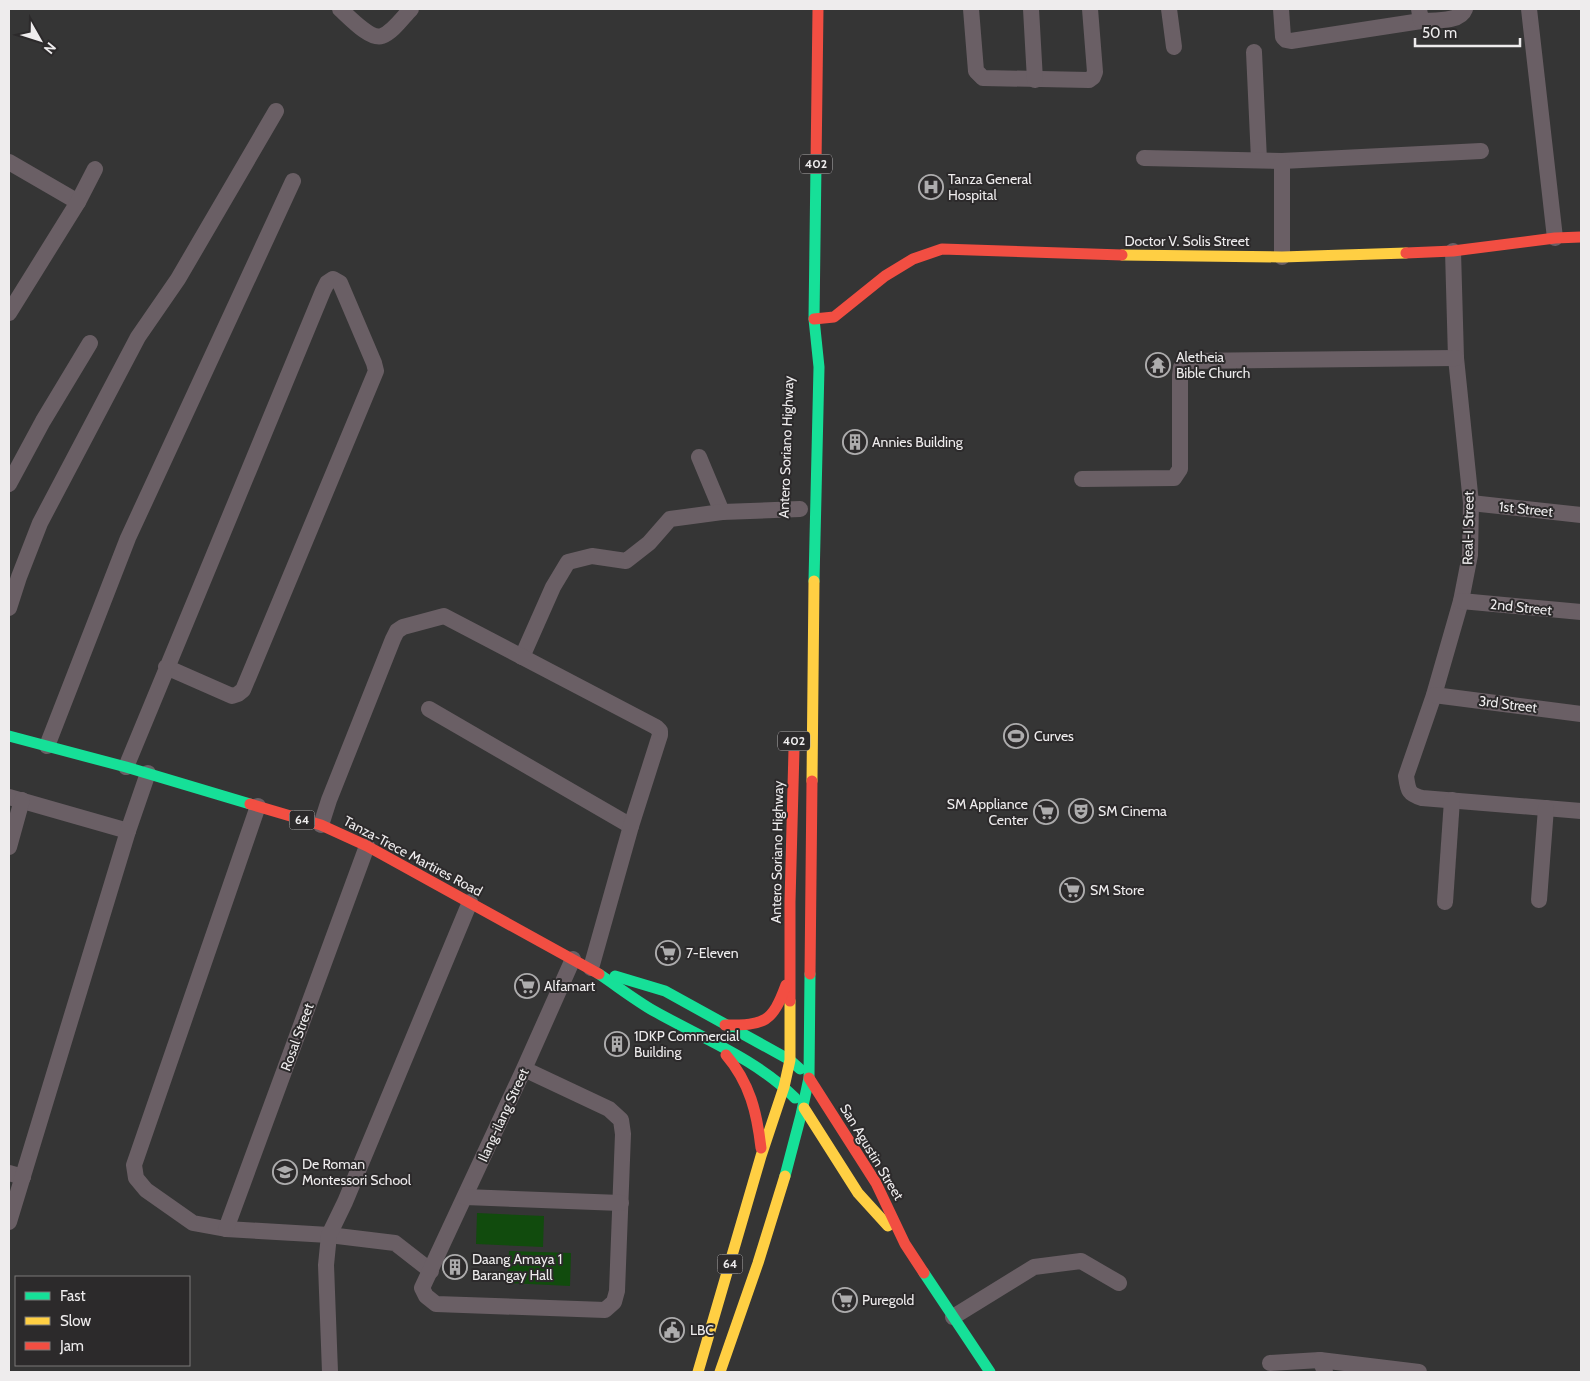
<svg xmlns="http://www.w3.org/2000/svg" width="1590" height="1381" font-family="Cabin,sans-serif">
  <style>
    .green { fill: #114b0d }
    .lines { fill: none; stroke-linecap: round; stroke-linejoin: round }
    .street { stroke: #6a5f65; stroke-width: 16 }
    .fast { stroke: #16e098; stroke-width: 11 }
    .slow { stroke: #ffcf43; stroke-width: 11 }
    .jam { stroke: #f24e42; stroke-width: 11 }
    .labels { text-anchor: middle; stroke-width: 4; stroke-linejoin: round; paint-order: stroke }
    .shield { fill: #2c2a2b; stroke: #b4b2b3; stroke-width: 1 }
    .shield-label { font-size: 12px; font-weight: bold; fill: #eeeced }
    .poi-label { font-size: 14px; fill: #eeeced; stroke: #2c2a2b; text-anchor: start }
    .street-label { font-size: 14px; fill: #eeeced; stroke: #2c2a2b }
  </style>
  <rect width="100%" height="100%" fill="#353535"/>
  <g class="green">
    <polygon points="477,1213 544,1216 543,1247 476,1244"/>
    <polygon points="509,1251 571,1253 570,1286 507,1283"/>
  </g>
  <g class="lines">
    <g class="street">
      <path d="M340,9C349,17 370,40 382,36C393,32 403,17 411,9"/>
      <polyline points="971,9 976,71 983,78 1089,80 1093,77 1095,72 1090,9"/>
      <polyline points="1031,9 1035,80"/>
      <polyline points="1169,9 1174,47"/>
      <polyline points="1281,9 1283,37 1286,40 1291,41 1421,21"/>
      <path d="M1419,9L1421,21C1434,20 1460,23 1465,9"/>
      <polyline points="1529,9 1555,238"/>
      <polyline points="1254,52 1259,160"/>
      <polyline points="1144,158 1282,161 1481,151"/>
      <polyline points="9,162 78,202"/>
      <path d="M1453,251L1456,358L1471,503L1470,555L1461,601L1434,695L1406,776C1408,790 1408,794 1422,798L1581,811"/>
      <polyline points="1282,257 1282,161"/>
      <polyline points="9,313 78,202 95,169"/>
      <polyline points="699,457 722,512"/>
      <polyline points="1082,479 1174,478 1180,469 1180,375 1181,367 1187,361 1456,358"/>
      <polyline points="9,484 43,421 90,343"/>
      <polyline points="1471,503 1581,515"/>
      <polyline points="1461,601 1581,612"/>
      <polyline points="9,608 19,577 40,523 138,337 178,279 276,111"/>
      <polyline points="522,657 553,587 568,562 592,556 626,561 649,543 670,519 722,512 800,509"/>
      <polyline points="1434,695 1581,714"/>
      <polyline points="429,709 631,826"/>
      <polyline points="47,746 128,538 293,181"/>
      <polyline points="126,767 323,291 327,283 333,279 340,283 374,363 376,371 243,690 238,694 232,696 166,667"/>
      <polyline points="9,797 128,831"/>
      <polyline points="258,806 134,1165 136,1178 146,1190 193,1223 226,1229 329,1235 395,1243 431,1271"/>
      <polyline points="321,825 329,800 393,639 397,631 403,627 444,616 656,727 660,731 660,735 631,826 591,968"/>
      <polyline points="9,847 22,800"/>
      <polyline points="1539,900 1546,808"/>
      <polyline points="1445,902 1452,800"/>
      <polyline points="524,1069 609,1109 621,1120 623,1134 617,1291 614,1302 605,1310 436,1304 426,1296 422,1288 524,1069 573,959"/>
      <polyline points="9,1173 23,1177"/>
      <polyline points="465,1197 621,1203"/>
      <polyline points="9,1222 128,831 148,773"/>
      <polyline points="226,1229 367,846"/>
      <polyline points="953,1317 1034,1267 1081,1261 1119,1283"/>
      <polyline points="1270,1363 1320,1360"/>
      <polyline points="330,1372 326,1265 329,1235 345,1202 470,902"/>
      <polyline points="1325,1372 1320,1360 1419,1372"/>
    </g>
    <g class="fast">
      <polyline points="814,581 819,367 814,319 816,164"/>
      <polyline points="9,736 126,767 250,804"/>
      <path d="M599,974C617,986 635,1000 654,1011C702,1038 756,1059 795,1098"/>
      <polyline points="615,976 665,991 790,1060 800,1069"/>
      <polyline points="785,1176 801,1115 809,1078 810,974"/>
      <polyline points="924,1273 990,1372"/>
    </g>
    <g class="slow">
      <polyline points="1122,255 1282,257 1406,253"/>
      <polyline points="812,781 814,581"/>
      <polyline points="804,1108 858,1193 888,1226"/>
      <polyline points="698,1372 761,1156 784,1087 790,1060 790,1001"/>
      <polyline points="720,1372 758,1263 785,1176"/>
    </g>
    <g class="jam">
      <polyline points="816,164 818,9"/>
      <polyline points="1406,253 1453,251 1555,238 1581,237"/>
      <polyline points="814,319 834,317 885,276 913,259 942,249 1122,255"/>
      <polyline points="250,804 321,825 367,846 599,974"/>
      <polyline points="810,974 812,781"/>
      <polyline points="790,1001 790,902 794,749"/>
      <path d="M725,1025C765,1025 772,1023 786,985"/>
      <path d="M726,1055C750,1083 757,1113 761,1148"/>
      <polyline points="809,1078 876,1183 905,1244 924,1273"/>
    </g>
  </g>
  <defs>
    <symbol id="hospital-ring" viewBox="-11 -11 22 22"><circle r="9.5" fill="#2c2a2b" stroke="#adacad" stroke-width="1.5"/><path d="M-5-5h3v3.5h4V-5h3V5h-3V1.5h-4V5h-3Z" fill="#adacad"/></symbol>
    <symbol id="temple-ring" viewBox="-11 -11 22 22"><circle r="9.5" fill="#2c2a2b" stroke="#adacad" stroke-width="1.5"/><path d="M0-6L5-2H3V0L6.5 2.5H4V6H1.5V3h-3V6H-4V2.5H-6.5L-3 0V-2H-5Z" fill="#adacad"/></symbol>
    <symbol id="building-ring" viewBox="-11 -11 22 22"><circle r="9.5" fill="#2c2a2b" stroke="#adacad" stroke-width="1.5"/><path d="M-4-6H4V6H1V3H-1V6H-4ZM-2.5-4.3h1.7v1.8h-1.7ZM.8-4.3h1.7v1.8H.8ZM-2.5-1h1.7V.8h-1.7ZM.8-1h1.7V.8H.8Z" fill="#adacad"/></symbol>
    <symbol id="stadium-ring" viewBox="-11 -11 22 22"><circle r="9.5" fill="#2c2a2b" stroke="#adacad" stroke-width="1.5"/><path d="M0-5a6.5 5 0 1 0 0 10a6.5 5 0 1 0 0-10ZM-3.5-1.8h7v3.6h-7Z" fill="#adacad"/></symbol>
    <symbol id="theatre-ring" viewBox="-11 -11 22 22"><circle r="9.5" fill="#2c2a2b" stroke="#adacad" stroke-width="1.5"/><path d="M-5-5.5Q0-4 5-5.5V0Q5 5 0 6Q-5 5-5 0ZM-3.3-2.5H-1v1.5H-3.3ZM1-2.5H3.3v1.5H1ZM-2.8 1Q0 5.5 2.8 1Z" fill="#adacad"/></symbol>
    <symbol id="supermarket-ring" viewBox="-11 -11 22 22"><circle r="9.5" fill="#2c2a2b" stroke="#adacad" stroke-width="1.5"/><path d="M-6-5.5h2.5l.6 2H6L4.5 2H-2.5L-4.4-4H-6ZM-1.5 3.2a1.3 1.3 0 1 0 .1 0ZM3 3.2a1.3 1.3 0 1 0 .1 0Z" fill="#adacad"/></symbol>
    <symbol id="school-ring" viewBox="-11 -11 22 22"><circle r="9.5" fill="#2c2a2b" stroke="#adacad" stroke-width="1.5"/><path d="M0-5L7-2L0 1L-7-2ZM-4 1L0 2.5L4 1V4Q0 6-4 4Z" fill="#adacad"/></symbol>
    <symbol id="civic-ring" viewBox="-11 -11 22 22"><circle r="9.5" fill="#2c2a2b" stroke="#adacad" stroke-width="1.5"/><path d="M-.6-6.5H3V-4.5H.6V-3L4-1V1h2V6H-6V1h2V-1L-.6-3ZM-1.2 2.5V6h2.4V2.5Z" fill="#adacad"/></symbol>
  </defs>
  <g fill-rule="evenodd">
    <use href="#hospital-ring" x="917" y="173" width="28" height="28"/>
    <use href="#temple-ring" x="1144" y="351" width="28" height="28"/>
    <use href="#building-ring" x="841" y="428" width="28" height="28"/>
    <use href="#stadium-ring" x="1002" y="722" width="28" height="28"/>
    <use href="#theatre-ring" x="1067" y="797" width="28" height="28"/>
    <use href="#supermarket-ring" x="1032" y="798" width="28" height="28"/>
    <use href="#supermarket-ring" x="1058" y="876" width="28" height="28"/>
    <use href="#supermarket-ring" x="654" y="939" width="28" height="28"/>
    <use href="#supermarket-ring" x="513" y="972" width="28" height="28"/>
    <use href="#building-ring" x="603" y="1030" width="28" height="28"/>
    <use href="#school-ring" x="271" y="1158" width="28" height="28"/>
    <use href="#building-ring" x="441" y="1253" width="28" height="28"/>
    <use href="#supermarket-ring" x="831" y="1286" width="28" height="28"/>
    <use href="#civic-ring" x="658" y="1316" width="28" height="28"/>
  </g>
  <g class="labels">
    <g class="shield">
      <rect x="800" y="154.5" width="32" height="19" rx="4"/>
      <rect x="778" y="731.5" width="32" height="19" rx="4"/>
      <rect x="289.5" y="810.5" width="25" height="19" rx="4"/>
      <rect x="717.5" y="1254.5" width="25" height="19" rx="4"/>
    </g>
    <g class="shield-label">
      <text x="816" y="168">402</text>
      <text x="794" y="745">402</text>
      <text x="302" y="824">64</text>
      <text x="730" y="1268">64</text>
    </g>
    <g class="poi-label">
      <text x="948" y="184">Tanza General<tspan x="948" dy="16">Hospital</tspan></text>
      <text x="1176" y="362">Aletheia<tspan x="1176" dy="16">Bible Church</tspan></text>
      <text x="872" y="447">Annies Building</text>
      <text x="1034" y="741">Curves</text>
      <text x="1028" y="809" text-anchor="end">SM Appliance<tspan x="1028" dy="16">Center</tspan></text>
      <text x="1098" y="816">SM Cinema</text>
      <text x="1090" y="895">SM Store</text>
      <text x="686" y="958">7-Eleven</text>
      <text x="544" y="991">Alfamart</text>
      <text x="634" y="1041">1DKP Commercial<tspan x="634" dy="16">Building</tspan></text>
      <text x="302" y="1169">De Roman<tspan x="302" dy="16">Montessori School</tspan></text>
      <text x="472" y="1264">Daang Amaya 1<tspan x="472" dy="16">Barangay Hall</tspan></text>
      <text x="862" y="1305">Puregold</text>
      <text x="690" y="1335">LBC</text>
    </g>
    <g class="street-label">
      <text x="1187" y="246">Doctor V. Solis Street</text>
      <text transform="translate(786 447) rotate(-88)" y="5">Antero Soriano Highway</text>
      <text transform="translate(1526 509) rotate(6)" y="5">1st Street</text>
      <text transform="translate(1468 528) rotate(-89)" y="5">Real-I Street</text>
      <text transform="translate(1521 607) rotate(6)" y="5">2nd Street</text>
      <text transform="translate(1508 704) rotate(7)" y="5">3rd Street</text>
      <text transform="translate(777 852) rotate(-89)" y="5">Antero Soriano Highway</text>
      <text transform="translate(413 856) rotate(28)" y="5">Tanza-Trece Martires Road</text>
      <text transform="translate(297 1037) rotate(-70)" y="5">Rosal Street</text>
      <text transform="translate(503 1115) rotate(-65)" y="5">Ilang-ilang Street</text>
      <text transform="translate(872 1152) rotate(59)" y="5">San Agustin Street</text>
    </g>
  </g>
  <rect width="1590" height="1381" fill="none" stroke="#eeeced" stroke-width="20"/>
  <rect x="15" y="1276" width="175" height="90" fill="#2c2a2b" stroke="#7a7879"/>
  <rect x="25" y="1292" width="25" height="8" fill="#16e098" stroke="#7a7879"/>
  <text x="60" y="1301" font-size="15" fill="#eeeced">Fast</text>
  <rect x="25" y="1317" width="25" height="8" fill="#ffcf43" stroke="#7a7879"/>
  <text x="60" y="1326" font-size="15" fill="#eeeced">Slow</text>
  <rect x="25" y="1342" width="25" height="8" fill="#f24e42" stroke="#7a7879"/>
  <text x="60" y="1351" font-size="15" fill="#eeeced">Jam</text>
  <g transform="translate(40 40) rotate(129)" stroke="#2c2a2b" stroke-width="4" paint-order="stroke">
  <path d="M0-4L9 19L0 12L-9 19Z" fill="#eeeced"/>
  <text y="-8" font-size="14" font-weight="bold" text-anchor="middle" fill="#eeeced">N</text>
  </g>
  <path d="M1415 38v8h105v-8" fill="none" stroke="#eeeced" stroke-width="2.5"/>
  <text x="1422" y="38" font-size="15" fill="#eeeced" stroke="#2c2a2b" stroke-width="4" paint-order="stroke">50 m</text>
</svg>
